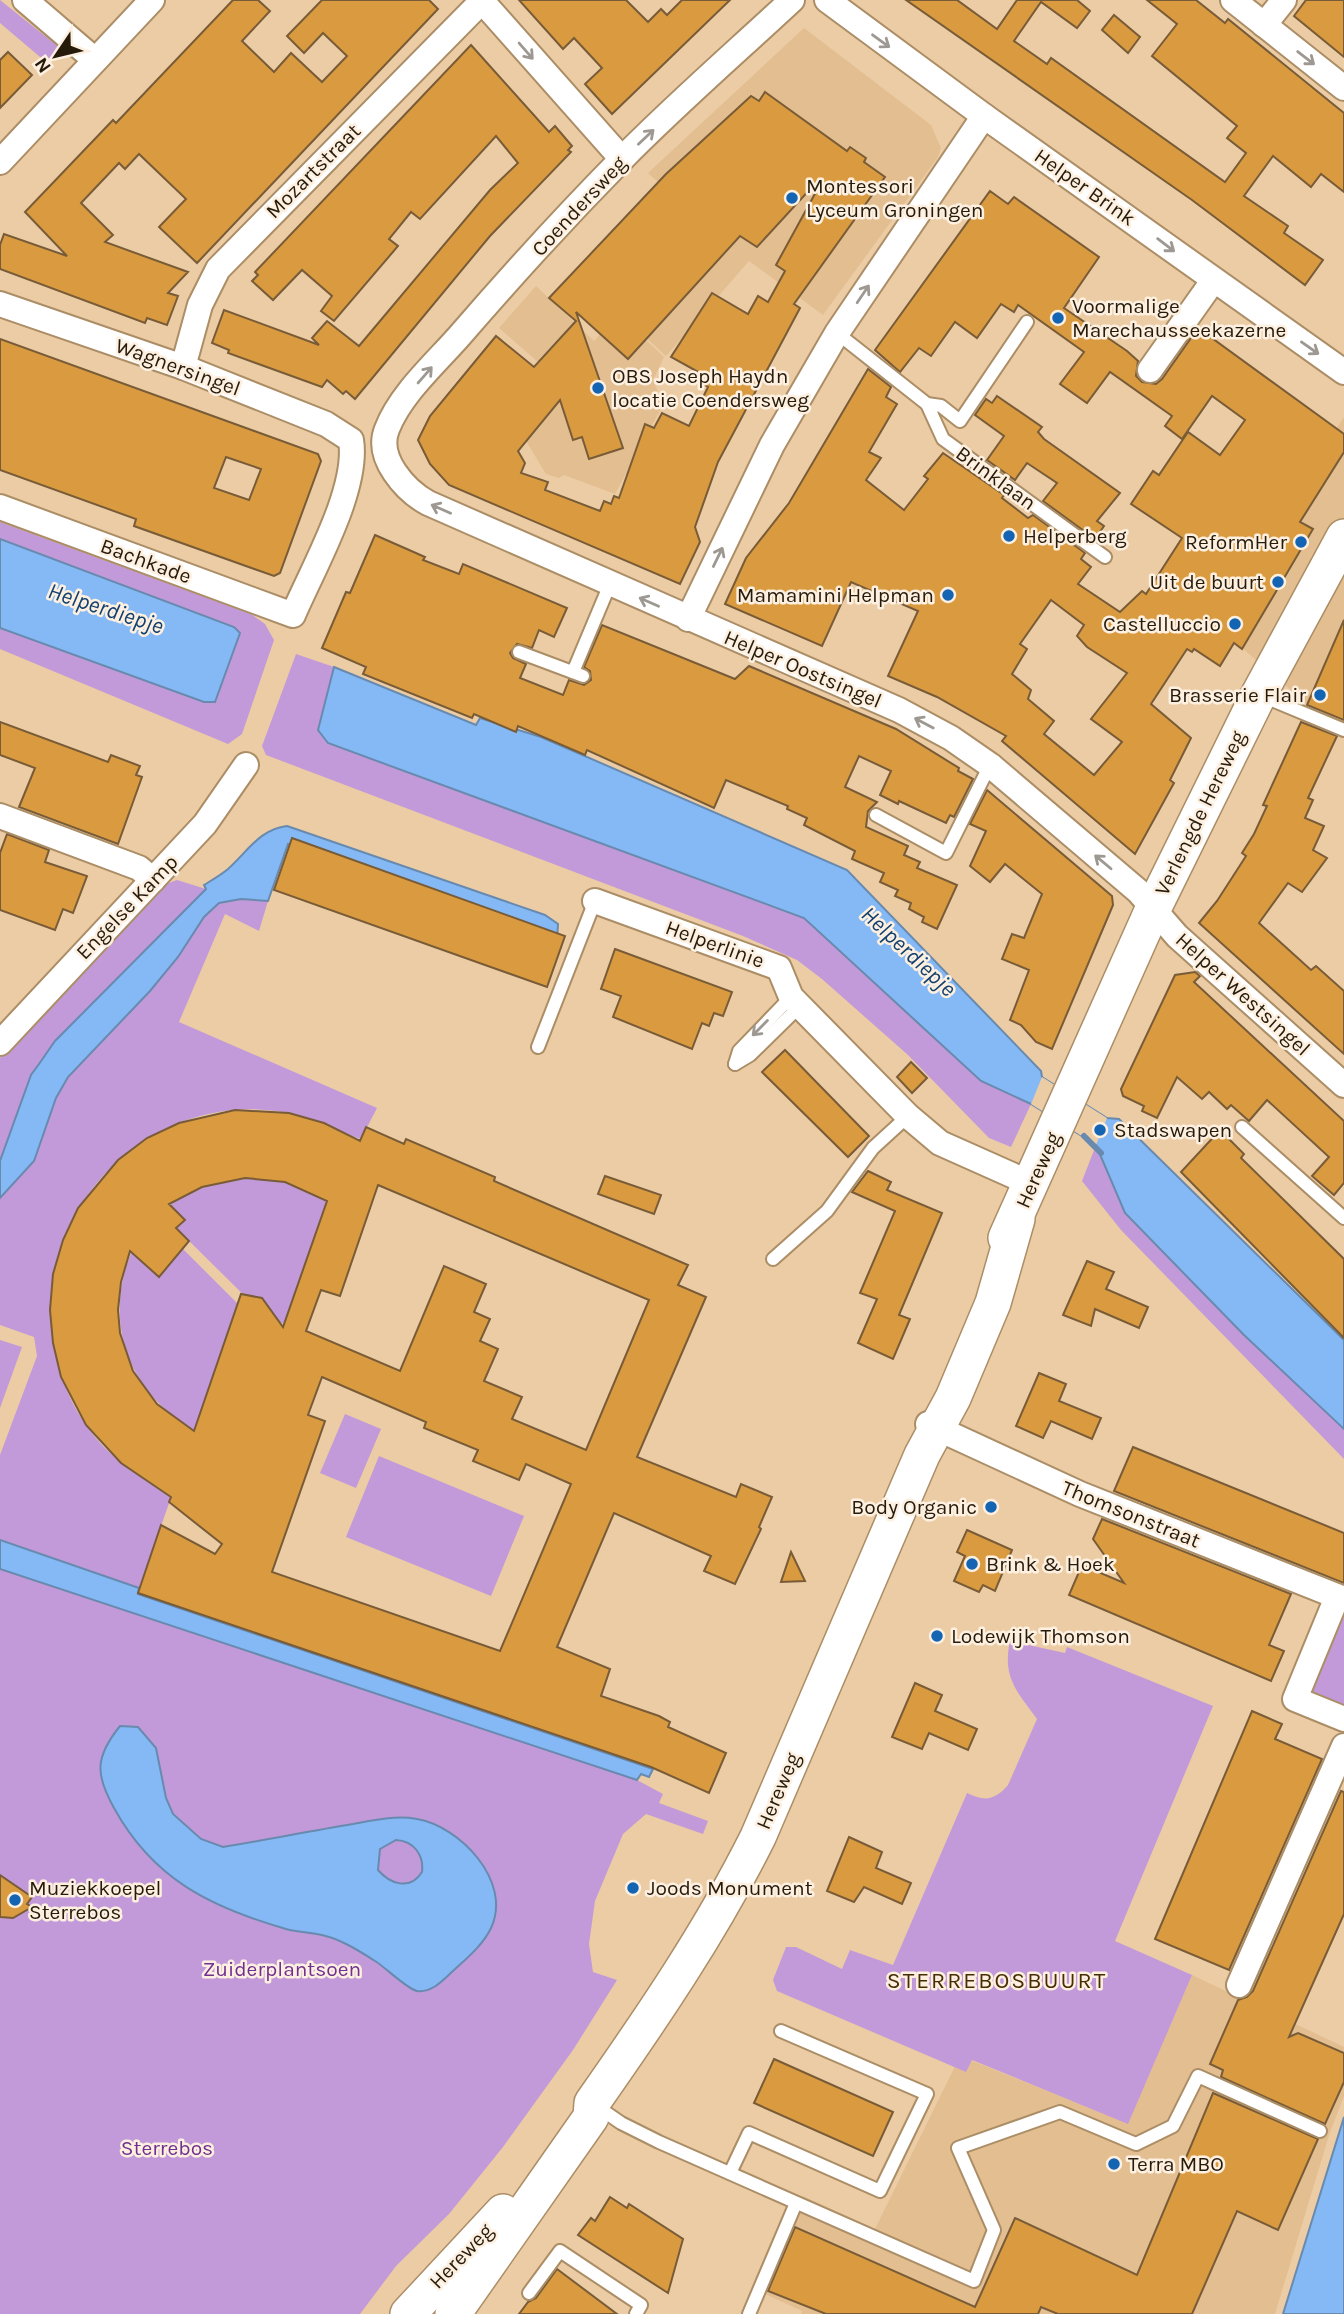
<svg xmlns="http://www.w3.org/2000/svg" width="1344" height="2314" font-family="Karla,sans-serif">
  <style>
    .built { fill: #e3be90 }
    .green { fill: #c29ad9 }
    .water { fill: #85b9f5; stroke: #688aaf; stroke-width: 2; fill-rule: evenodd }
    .pier { fill: #eccca4 }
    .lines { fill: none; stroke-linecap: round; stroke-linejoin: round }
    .stream { stroke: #688aaf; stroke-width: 6 }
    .building { fill: #da9b40; stroke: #785b37; stroke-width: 2; fill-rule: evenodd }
    .lane-casing { stroke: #ab8d66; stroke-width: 16 }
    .street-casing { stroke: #ab8d66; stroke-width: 28 }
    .secondary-casing { stroke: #ab8d66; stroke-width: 38 }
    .lane { stroke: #fff; stroke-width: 12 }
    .street { stroke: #fff; stroke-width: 24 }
    .secondary { stroke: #fff; stroke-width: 35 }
    .oneway { stroke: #9d9891 }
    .poi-dot { fill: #1364b3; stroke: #fdf0e0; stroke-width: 2.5 }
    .labels { text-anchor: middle; stroke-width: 5; stroke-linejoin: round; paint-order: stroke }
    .street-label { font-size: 21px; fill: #261b0b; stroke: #fdf0e0 }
    .poi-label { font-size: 21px; fill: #261b0b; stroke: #fdf0e0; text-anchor: start }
    .park-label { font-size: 21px; fill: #713091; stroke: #fdf0e0 }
    .water-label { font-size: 23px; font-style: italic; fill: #12406f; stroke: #fdf0e0 }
    .neighbourhood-label { font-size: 23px; letter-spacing: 2px; fill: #472d05; stroke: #fdf0e0 }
  </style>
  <rect width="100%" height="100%" fill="#eccca4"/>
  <g class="built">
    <polygon points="804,28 931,125 941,148 938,157 823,315 749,261 666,356 619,313 706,224 648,173"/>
    <polygon points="536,286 594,341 618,314 664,357 653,380 663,405 615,494 564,475 559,478 546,474 517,426 546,369 499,328"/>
    <polygon points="1344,417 1344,736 1212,622"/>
    <polygon points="1192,1975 1344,2047 1344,2096 1330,2132 1275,2314 801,2314 802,2311 763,2293 803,2196 875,2229 960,2056 1127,2123"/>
  </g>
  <g class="green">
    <polygon points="0,0 60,48 46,62 0,23"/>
    <polygon points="0,522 251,614 265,624 274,640 242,734 228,744 0,649 0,628 204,702 215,702 239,633 233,627 0,539"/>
    <polygon points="296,654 334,667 318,730 328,743 804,918 981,1081 1031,1104 1011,1147 989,1138 908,1055 822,979 797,960 743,936 266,755 262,746"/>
    <polygon points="177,880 206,889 55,1041 39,1064 0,1161 0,1058 166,884"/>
    <path d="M241,899L268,901L259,931L225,914L179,1022L377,1108L361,1139C347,1135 335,1128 321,1123C293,1112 263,1107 233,1110C81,1125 0,1299 86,1425C108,1457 138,1477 172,1495L139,1588L0,1540V1455L37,1356L34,1337L0,1325V1198L34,1161L56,1098L68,1077L150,991L178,957L204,917L219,903Z"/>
    <polygon points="1096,1145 1125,1214 1244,1335 1344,1429 1344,1459 1121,1230 1082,1181"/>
    <polygon points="259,1174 331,1191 285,1324 267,1318 176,1228 170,1205 184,1191"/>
    <path d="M169,1235L238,1304L194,1430C128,1393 102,1321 132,1251Z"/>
    <polygon points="0,1340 22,1347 0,1408"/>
    <polygon points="345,1414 381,1429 356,1488 320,1473"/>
    <polygon points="379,1456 524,1516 491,1596 346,1537"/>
    <polygon points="0,1569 637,1780 663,1794 659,1803 708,1821 703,1834 646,1814 623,1834 595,1901 589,1944 593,1972 617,1980 573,2050 503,2147 449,2214 396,2266 360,2314 0,2314"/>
    <polygon points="1344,1618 1344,1711 1309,1694 1340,1619"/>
    <path d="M1010,1641L1065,1653L1067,1647L1213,1706L1115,1941L1192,1975L1128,2124L972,2060L966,2072L777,1991L773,1980L786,1947H796L842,1969L850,1950L893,1965L967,1793C985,1802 995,1800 1008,1785L1037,1719C1017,1691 1002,1678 1010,1641Z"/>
  </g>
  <g class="water">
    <polygon points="0,539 234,627 240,633 215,702 204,702 0,628"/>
    <polygon points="334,667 476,725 480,718 541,737 847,870 1041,1071 1042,1077 1107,1118 1119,1119 1344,1340 1344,1429 1244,1335 1125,1213 1096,1145 1031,1104 981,1081 804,918 328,743 318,730"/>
    <path d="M287,826L545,915L558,924L557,940L288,844L268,901L241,899L219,903L204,917L178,957L150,991L68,1077L56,1098L34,1161L0,1198V1161L31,1075L39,1064L55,1041L206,889L204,885C212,880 221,875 228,869C248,851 260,829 287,826Z"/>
    <polygon points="0,1540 139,1588 138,1594 653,1769 649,1777 641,1774 637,1780 0,1569"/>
    <path d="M120,1726L138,1727L156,1748L166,1798L173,1814L201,1839L223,1847C266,1840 310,1831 353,1824C374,1820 396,1815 417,1819C459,1826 513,1881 491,1928C483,1945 467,1958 453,1971C443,1980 432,1993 417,1991C407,1989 385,1967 375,1961C358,1950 337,1937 317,1934C306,1932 297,1932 286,1929C210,1907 153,1879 114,1808C95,1774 95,1757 120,1726ZM396,1840C414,1841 424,1855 422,1872C410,1891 390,1884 378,1870L380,1849Z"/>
    <polygon points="1344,2117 1344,2314 1283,2314"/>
  </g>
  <polygon class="pier" points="1042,1077 1107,1118 1096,1145 1031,1104"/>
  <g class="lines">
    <polyline class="stream" points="1084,1136 1101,1153"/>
  </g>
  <g class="building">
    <polygon points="233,0 258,0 270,11 242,41 274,72 291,53 322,82 347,56 323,33 304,53 287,36 322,0 429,0 438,9 197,263 159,227 186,199 139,154 125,169 119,163 81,203 113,235 105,242 188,272 168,293 178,296 167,325 147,318 145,323 0,269 0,245 4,234 67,256 25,212 113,120 116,123"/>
    <polygon points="519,0 626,0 648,22 661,9 667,15 682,0 730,0 612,114 585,84 602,68 574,38 563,49"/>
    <polygon points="906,0 957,0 997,29 1017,0 1077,0 1090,11 1077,28 1041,2 1014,41 1047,64 1051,58 1225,182 1246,153 1227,138 1237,126 1152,56 1177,24 1147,0 1196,0 1225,23 1228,19 1344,113 1344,192 1321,174 1311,187 1273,156 1244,196 1288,226 1284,233 1323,260 1305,285 1192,200"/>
    <polygon points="1306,0 1344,0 1344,57 1294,16"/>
    <polygon points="1114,15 1140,37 1128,53 1102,30"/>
    <polygon points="471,45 549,132 555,126 572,146 568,150 571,152 490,236 355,399 346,391 343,394 327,380 322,387 228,353 229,350 212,343 224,310 319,345 312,338 327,321 359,346 490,190 518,163 496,136 420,219 411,212 389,239 398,246 334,321 321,311 332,296 302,270 273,300 252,281 258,275 255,272"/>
    <polygon points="8,52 32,75 0,108 0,60"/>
    <path d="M765,92L847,151L850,147L866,158L864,162L885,177L794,304L800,308L718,462L695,527L700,542L680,584L449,485L430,464L418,440L430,416L496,336L534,367L576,321L549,298L666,174L751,96L759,101ZM812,187L817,190L776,265L785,271L768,302L758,296L748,314L712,293L671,357L709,378L705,385L708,387L689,426L662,413L654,428L645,424L619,498L614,496L611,504L604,501L600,511L545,490L548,482L521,473L525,463L518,451L560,400L573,440L582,437L589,459L623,448L576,312L628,359L740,236L757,247Z"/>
    <path d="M990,191L1008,204L1014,197L1099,257L1064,308L1127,351L1138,361L1136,376L1142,382L1156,384L1162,379L1198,328L1344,434V452L1300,522L1313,529L1242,649L1234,643L1220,666L1194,649L1192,652L1187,649L1151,704L1191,738L1170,780L1174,783L1135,854L1002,741L1006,736L937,697L888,676L918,611L851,582L822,646L725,604L746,558L789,503L868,369L891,387L886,397L897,404L869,452L881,458L866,480L904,510L928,479L924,476L943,453L1004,495L1002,498L1028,518L1033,515L1085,553L1081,559L1091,567L1078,584L1120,612L1142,591L1146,594L1182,538L1131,504L1153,471L1159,475L1188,432L1220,455L1245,420L1212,396L1182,439L1165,426L1172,416L1110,372L1087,403L1060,384L1084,352L1018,305L1014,312L1001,304L977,338L955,322L931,356L919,348L900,372L875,350ZM1051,600L1084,625L1077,636L1087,647L1127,673L1091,719L1122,742L1094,775L1044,734L1054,721L1028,699L1031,690L1012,674L1027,649L1020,644Z"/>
    <path d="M0,339L318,454L321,461L280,573L274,576L134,526L136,519L0,470ZM226,457L261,469L249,500L214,488Z"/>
    <polygon points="997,396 1042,427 1038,432 1044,439 1120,493 1097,521 1104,526 1095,539 1043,501 1057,483 1027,463 1015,480 987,460 1004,436 975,415 986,399 992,403"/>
    <polygon points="375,535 425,557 423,560 459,574 463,564 567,608 554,637 539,630 532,648 517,644 510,653 513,658 526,664 520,678 563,695 569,680 584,685 591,680 590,671 584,667 602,625 735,679 749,666 896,729 959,768 958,771 973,779 954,817 950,815 946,823 899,801 898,804 880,795 891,771 859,756 845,787 877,802 868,811 866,827 908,846 904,855 920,862 917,868 957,885 937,929 922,922 924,917 909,909 911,903 895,896 898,890 880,882 884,873 852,859 855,851 804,825 807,818 787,809 788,806 726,780 714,808 587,750 585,755 518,726 516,732 474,714 472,718 363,674 366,667 322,648 346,592 350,593"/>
    <polygon points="1344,620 1344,720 1307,705"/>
    <polygon points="0,722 108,762 111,755 140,766 136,775 142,777 118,844 19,807 35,768 0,755"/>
    <polygon points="1301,722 1337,736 1308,798 1313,800 1305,818 1324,826 1313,850 1327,858 1302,892 1288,883 1259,923 1311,970 1316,966 1344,991 1344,1054 1199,923 1217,901 1246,856 1242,853 1254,834 1267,806 1263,805"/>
    <polygon points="987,790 1112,896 1113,905 1052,1049 1036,1042 1021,1025 1010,1020 1029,970 1002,959 1012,934 1024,938 1042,894 1005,864 990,882 970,866 986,831 970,824"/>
    <polygon points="7,834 49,850 45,862 87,876 73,913 63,909 55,930 0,910 0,853"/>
    <polygon points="292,838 565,936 547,987 274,890"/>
    <polygon points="615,949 732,992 723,1016 714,1013 709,1026 702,1023 692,1049 613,1017 621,996 601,989"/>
    <polygon points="1195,972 1200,976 1194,982 1344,1121 1344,1183 1334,1195 1312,1176 1329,1157 1267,1100 1249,1121 1231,1105 1227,1109 1209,1092 1202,1099 1177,1077 1157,1118 1142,1111 1144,1106 1123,1096 1121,1089 1175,975"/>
    <polygon points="785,1050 869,1136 848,1157 762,1072"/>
    <polygon points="911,1062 927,1078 912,1093 897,1077"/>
    <path d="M235,1110L289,1113L324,1123L360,1141L366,1127L404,1144L406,1139L495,1177L494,1181L688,1265L678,1285L706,1297L637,1457L736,1497L741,1484L772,1497L759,1527L761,1529L735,1584L704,1571L711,1556L614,1513L557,1647L610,1669L601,1696L659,1716L670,1722L668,1727L726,1753L709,1793L651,1767L138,1593L161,1525L215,1554L222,1544L169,1502L171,1497L121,1463L86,1425L61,1377L53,1343L50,1310L53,1274L63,1240L78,1208L118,1160L147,1138L179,1123ZM245,1178L285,1182L327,1201L283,1327L262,1298L241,1294L194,1431L157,1404L133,1371L120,1333L118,1310L121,1282L130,1251L159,1277L189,1241L176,1228L185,1220L169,1204L202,1187ZM378,1185L649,1300L586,1450L512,1419L522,1397L484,1381L498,1349L480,1341L490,1319L474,1312L486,1284L444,1266L400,1371L306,1331L321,1290L340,1296ZM322,1377L426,1422L424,1428L478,1450L473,1461L519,1480L526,1464L571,1484L500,1651L272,1572L325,1421L308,1415Z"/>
    <polygon points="1220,1130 1244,1154 1241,1158 1344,1259 1344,1338 1181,1172"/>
    <polygon points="868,1171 891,1182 887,1190 942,1213 899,1315 910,1319 893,1359 858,1343 877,1299 860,1293 895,1211 852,1192"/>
    <polygon points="605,1176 661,1195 654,1214 598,1194"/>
    <polygon points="1087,1261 1114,1272 1106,1289 1148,1307 1139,1328 1095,1309 1091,1326 1063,1315"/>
    <polygon points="1039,1373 1066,1384 1059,1401 1101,1418 1092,1439 1051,1421 1043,1438 1016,1426"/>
    <polygon points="1133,1447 1344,1533 1344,1583 1114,1491"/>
    <polygon points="1102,1519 1291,1594 1269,1645 1284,1651 1271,1681 1069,1595 1082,1565 1124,1583 1093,1539"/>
    <polygon points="967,1530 1012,1550 995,1591 983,1585 979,1592 954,1581 965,1556 957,1552"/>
    <polygon points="791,1552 805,1581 781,1582"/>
    <polygon points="915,1683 942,1695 935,1711 977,1729 968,1750 929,1733 922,1749 892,1737"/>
    <polygon points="1252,1711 1282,1724 1275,1739 1322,1759 1229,1970 1155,1939"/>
    <polygon points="1341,1791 1344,1792 1344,1914 1289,2037 1298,2033 1344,2053 1344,2082 1325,2124 1221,2077 1223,2070 1210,2064 1238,2000 1247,1997 1253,1991"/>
    <polygon points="849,1837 882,1852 876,1868 911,1883 902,1904 864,1887 854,1902 827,1891"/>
    <polygon points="0,1875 32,1897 27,1904 32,1907 13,1918 0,1917"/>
    <polygon points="774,2059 893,2112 873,2156 754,2103"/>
    <polygon points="1213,2093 1318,2139 1278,2230 1237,2211 1192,2314 1058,2314 1041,2307 1038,2314 826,2314 768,2291 795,2227 975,2307 1015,2218 1137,2275"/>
    <polygon points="610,2197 627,2208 629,2204 683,2239 668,2293 578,2235 591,2218 595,2221"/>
    <polygon points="557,2269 617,2314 519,2314 528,2302 536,2298"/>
  </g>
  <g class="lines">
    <defs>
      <g id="lane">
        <polyline points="837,333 927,404 943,439 1105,557"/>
        <polyline points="927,404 941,406 960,421 1027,322"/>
        <polyline points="519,652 583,676"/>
        <polyline points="573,672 610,584"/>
        <polyline points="1260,695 1344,730"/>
        <polyline points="876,815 946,853 990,765"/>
        <polyline points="538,1047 595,901"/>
        <polyline points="735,1064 739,1051 791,997"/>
        <polyline points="735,1064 750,1055 800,1006"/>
        <polyline points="1242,1127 1344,1218"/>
        <polyline points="773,1259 827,1211 873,1148 908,1116"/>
        <polyline points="595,2105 621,2123 659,2142 974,2281 994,2230 958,2148 1060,2112 1136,2144 1173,2126 1198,2076 1320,2131"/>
        <polyline points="730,2173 749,2133 880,2191 927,2094 781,2031"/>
        <polyline points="529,2293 560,2251 641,2305 636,2314"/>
        <polyline points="749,2314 796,2203"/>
      </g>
      <g id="street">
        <polyline points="25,0 95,60"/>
        <polyline points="481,0 622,159"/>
        <path d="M792,0C735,53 675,105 621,160C566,216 513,274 462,333C437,362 401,393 387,429C375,458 406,491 428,503L899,710L951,738L990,765L1138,891L1177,936L1344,1085"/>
        <polyline points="827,0 984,116 1344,372"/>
        <polyline points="1233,0 1344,88"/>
        <polyline points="1264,25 1284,0"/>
        <polyline points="0,162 152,0"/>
        <path d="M0,304L183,367L326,424L351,440C359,489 313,568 293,615L0,507"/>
        <polyline points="183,367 200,305 218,269 483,0"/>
        <polyline points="1150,370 1213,281"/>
        <polyline points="688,619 772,445 837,333 984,116"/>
        <polyline points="0,816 139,868 153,880"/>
        <polyline points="595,901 779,968 791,997 908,1116 940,1143 1032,1184"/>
        <polyline points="0,1043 205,824 246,765"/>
        <polyline points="928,1424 1080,1494 1344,1599"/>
        <polyline points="1337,1597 1295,1699 1344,1719"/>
        <polyline points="1239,1985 1344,1746"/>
      </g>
      <g id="secondary">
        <polyline points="1006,1238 1153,909 1259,694 1344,537"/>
        <polyline points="408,2314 503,2212"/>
        <path d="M453,2314L591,2117L592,2103C653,2016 711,1931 758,1837L922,1455L953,1398L993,1303L1017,1219"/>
      </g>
    </defs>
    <use href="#lane" class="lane-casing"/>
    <use href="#street" class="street-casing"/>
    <use href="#secondary" class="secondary-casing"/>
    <use href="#lane" class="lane"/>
    <use href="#street" class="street"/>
    <use href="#secondary" class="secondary"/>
  </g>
  <defs><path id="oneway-shaft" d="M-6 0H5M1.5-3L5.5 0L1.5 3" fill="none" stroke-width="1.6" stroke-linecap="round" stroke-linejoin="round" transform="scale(1.75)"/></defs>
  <g class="oneway">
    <use href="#oneway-shaft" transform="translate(881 41) rotate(36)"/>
    <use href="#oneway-shaft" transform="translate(526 51) rotate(49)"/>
    <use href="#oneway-shaft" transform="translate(1306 58) rotate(38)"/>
    <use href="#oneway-shaft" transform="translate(646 137) rotate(-43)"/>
    <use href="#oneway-shaft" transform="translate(1166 245) rotate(37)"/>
    <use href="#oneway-shaft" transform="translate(863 294) rotate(-56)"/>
    <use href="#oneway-shaft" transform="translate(1310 348) rotate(35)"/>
    <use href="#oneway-shaft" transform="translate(425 375) rotate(-49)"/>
    <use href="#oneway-shaft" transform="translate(441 509) rotate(-156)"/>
    <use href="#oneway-shaft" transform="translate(718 557) rotate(-64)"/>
    <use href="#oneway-shaft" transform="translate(649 602) rotate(-156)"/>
    <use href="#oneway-shaft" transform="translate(924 723) rotate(-152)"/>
    <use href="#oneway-shaft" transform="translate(1103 862) rotate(-140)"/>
    <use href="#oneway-shaft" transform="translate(760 1028) rotate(135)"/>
  </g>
  <g class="poi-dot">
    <circle cx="792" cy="198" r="7"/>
    <circle cx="1058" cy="318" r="7"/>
    <circle cx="598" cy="388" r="7"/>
    <circle cx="1009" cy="536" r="7"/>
    <circle cx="1301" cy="542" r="7"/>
    <circle cx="1278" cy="582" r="7"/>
    <circle cx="948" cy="595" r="7"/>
    <circle cx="1235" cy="624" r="7"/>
    <circle cx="1320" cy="695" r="7"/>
    <circle cx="1100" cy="1130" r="7"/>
    <circle cx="991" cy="1507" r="7"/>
    <circle cx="972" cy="1564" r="7"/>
    <circle cx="937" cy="1636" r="7"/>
    <circle cx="633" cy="1888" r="7"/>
    <circle cx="15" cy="1900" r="7"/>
    <circle cx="1114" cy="2164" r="7"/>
  </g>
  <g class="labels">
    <g class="street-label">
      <text transform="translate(313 171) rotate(-45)" y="7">Mozartstraat</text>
      <text transform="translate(1085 187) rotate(35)" y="7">Helper Brink</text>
      <text transform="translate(579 206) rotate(-47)" y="7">Coendersweg</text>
      <text transform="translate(178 367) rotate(20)" y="7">Wagnersingel</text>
      <text transform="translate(996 478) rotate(36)" y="7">Brinklaan</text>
      <text transform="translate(146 561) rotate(20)" y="7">Bachkade</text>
      <text transform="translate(803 669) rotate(23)" y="7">Helper Oostsingel</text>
      <text transform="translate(1200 813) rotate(-64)" y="7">Verlengde Hereweg</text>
      <text transform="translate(127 907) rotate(-46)" y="7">Engelse Kamp</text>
      <text transform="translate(715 944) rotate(20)" y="7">Helperlinie</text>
      <text transform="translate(1243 994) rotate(42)" y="7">Helper Westsingel</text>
      <text transform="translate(1038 1170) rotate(-66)" y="7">Hereweg</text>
      <text transform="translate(1131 1514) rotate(22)" y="7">Thomsonstraat</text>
      <text transform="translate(778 1791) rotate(-67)" y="7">Hereweg</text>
      <text transform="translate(461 2256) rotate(-46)" y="7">Hereweg</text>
    </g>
    <g class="poi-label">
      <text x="806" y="193">Montessori<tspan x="806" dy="24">Lyceum Groningen</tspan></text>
      <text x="1072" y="313">Voormalige<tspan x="1072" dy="24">Marechausseekazerne</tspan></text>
      <text x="612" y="383">OBS Joseph Haydn<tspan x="612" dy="24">locatie Coendersweg</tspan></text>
      <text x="1023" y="543">Helperberg</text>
      <text x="1287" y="549" text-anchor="end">ReformHer</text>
      <text x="1264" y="589" text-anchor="end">Uit de buurt</text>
      <text x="934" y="602" text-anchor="end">Mamamini Helpman</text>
      <text x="1221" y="631" text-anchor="end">Castelluccio</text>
      <text x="1306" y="702" text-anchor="end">Brasserie Flair</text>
      <text x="1114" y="1137">Stadswapen</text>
      <text x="977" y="1514" text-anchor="end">Body Organic</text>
      <text x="986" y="1571">Brink &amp; Hoek</text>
      <text x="951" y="1643">Lodewijk Thomson</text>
      <text x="29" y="1895">Muziekkoepel<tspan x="29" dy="24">Sterrebos</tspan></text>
      <text x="647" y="1895">Joods Monument</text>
      <text x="1128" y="2171">Terra MBO</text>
    </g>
    <g class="park-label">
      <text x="282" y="1976">Zuiderplantsoen</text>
      <text x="167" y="2155">Sterrebos</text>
    </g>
    <g class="water-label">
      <text transform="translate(106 608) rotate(18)" y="8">Helperdiepje</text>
      <text transform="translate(909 951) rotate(43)" y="8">Helperdiepje</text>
    </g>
    <g class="neighbourhood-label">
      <text x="997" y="1988">STERREBOSBUURT</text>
    </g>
  </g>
  <g transform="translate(56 56) rotate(235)" stroke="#fdf0e0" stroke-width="5" paint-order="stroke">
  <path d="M0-5L12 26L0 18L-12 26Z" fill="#261b0b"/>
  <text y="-10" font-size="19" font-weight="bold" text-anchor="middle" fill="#261b0b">N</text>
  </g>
</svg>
